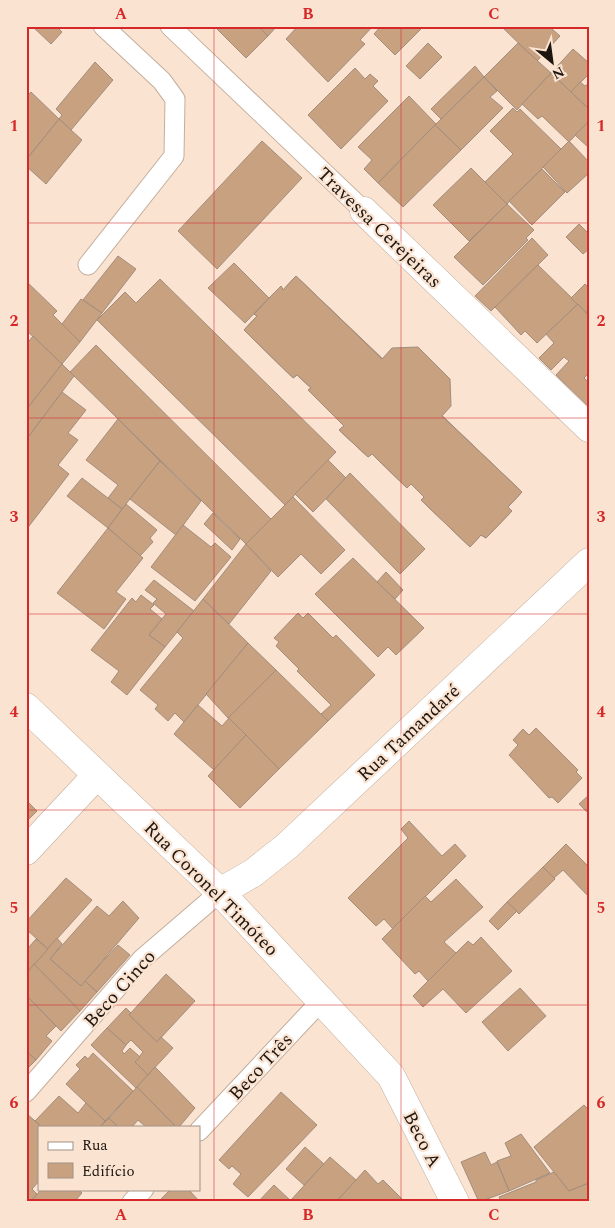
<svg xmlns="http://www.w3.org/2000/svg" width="615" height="1228" font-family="Spectral,serif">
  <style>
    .building { fill: #c8a181; stroke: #a28d7c }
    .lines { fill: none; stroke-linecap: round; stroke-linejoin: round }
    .service-casing { stroke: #c4ae9d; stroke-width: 21 }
    .minor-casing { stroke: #c4ae9d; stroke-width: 29 }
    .service { stroke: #fff; stroke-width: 19 }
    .minor { stroke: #fff; stroke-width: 28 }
    .grid { fill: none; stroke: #d62828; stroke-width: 1; stroke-opacity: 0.55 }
    .labels { text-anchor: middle; stroke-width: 4.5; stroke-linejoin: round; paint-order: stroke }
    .street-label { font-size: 19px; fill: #1d150f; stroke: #fae3d1 }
    .neatline { fill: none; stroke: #d62828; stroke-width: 2 }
    .grid-label { font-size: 16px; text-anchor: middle; font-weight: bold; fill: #d62828 }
  </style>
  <rect width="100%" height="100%" fill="#fae3d1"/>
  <g class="building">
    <polygon points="32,26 56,26 62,32 51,44"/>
    <polygon points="214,26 258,26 268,36 246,58"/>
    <polygon points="258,26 277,26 268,36"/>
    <polygon points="298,26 373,26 360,40 365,44 328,82 286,39"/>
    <polygon points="381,26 424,26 395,55 374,34"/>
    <polygon points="501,26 554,26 552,29 560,36 537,61"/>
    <polygon points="428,43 442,57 420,79 406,66"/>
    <polygon points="518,43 551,73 517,110 484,77"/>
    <polygon points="573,49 589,63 589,74 571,92 551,73"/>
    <polygon points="95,62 113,80 71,130 59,119 62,115 56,109"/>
    <polygon points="475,66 484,77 441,119 431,109"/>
    <polygon points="355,68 365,79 370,74 378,81 373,86 388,101 341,149 308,115"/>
    <polygon points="551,73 589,109 589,121 569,142 542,116 538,119 522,104"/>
    <polygon points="484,77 497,91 490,97 503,108 461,150 435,125"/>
    <polygon points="580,82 585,86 589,83 589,109 571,92"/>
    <polygon points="31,92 59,119 26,160 26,97"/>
    <polygon points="409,96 436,124 378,183 364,169 372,160 358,147"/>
    <polygon points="513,108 517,112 520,109 561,149 507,204 485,182 513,154 490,131"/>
    <polygon points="59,119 82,140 46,184 26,166 26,160"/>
    <polygon points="589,121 589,148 575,135"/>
    <polygon points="435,125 461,150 403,207 378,183"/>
    <polygon points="262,141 302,178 217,269 178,231"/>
    <polygon points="569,141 589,162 589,173 567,193 543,167"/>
    <polygon points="471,168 507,204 469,241 433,205"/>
    <polygon points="542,169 565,192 532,225 509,201"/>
    <polygon points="507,204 534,230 526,238 528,240 483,285 454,257"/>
    <polygon points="579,224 589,234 589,249 583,254 566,237"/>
    <polygon points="532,238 548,255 491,311 475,296"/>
    <polygon points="118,256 136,269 102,313 83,300"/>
    <polygon points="234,263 269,298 245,323 208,288"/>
    <polygon points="538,265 578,304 537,343 525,331 521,335 495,307"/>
    <polygon points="296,276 522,492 508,507 512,511 486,538 481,535 470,547 421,500 424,497 411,484 407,488 372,454 368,457 339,430 344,426 308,390 311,388 297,375 293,378 244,330 257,316 254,314 273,294 281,286 283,290"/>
    <polygon points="296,276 382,359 392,348 418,347 450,379 451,406 442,416 522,492 508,507 512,511 486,538 481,535 470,547 421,500 424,497 411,484 407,488 372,454 368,457 339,430 344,426 308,390 311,388 297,375 293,378 244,330 257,316 254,314 273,294 281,286 283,290"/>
    <polygon points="160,279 336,452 285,505 97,320 125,292 136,303"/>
    <polygon points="26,281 57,311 53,315 80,342 62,364 26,330"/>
    <polygon points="585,284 589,288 587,314 571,298"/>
    <polygon points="81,299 102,313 80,342 62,324"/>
    <polygon points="578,304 589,316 589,373 584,378 589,383 589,407 556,375 569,361 564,357 551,370 539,358 554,343 546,334"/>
    <polygon points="33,336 62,364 26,410 26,345"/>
    <polygon points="96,345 271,519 246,544 70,372"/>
    <polygon points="62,364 74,376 26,440 26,410"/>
    <polygon points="62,392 86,410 68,433 78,440 58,465 69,474 26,530 26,440"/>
    <polygon points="118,419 160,461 122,509 108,498 118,485 86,460"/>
    <polygon points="328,460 346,478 313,512 295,494"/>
    <polygon points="160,461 201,501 176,535 130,499"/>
    <polygon points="350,473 425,549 400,574 326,499"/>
    <polygon points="82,478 122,509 108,528 67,496"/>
    <polygon points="293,497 345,550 321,574 301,554 278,577 246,544"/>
    <polygon points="126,504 157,530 150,538 153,542 140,556 108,528"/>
    <polygon points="213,513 240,539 232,550 204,524"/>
    <polygon points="183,525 211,547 215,543 231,557 195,601 151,567"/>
    <polygon points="108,528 143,558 116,592 126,599 104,629 57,593"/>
    <polygon points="246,544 271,571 229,624 203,599"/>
    <polygon points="353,558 424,628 396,655 388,647 378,657 315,594"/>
    <polygon points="386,572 403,590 395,599 377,582"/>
    <polygon points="154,580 194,611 165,647 149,635 166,614 153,603 157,599 145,590"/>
    <polygon points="141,595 154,605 150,609 162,619 149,635 165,647 127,695 111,682 119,671 91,650 132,598 136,602"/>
    <polygon points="203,599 248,643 184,722 175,713 168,721 155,709 158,705 140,690 183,638 177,632"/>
    <polygon points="298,613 303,618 308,613 333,638 336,635 375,675 328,721 321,714 331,705 297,671 299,669 276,646 279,642 274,638"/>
    <polygon points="248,643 276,670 228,718 206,694"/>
    <polygon points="276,670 328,721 279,769 228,718"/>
    <polygon points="198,705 222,726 229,718 246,735 214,770 174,734"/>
    <polygon points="536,728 578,770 576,772 582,778 558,803 552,797 549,798 509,755 518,745 513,740 523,729 529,735"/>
    <polygon points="246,735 279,769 240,808 208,776"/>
    <polygon points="589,795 589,814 579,804"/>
    <polygon points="26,800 37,811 26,822"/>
    <polygon points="409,821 442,856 455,844 466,856 393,929 384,919 376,926 348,898 408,838 401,829"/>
    <polygon points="566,844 589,867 589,897 563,870 554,878 543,867"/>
    <polygon points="543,867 555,879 519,914 507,902"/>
    <polygon points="66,878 92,900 48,949 26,929 26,922"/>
    <polygon points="456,879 483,907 444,942 456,953 428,981 419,971 415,974 382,939 425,896 431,902"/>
    <polygon points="123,901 139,918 81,986 50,959 97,906 109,916"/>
    <polygon points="507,902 517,911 498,930 489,921"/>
    <polygon points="481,937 512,971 466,1013 443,989 423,1007 413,996 468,941 473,945"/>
    <polygon points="57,938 62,944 50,959 81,986 85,981 97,992 80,1011 34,964"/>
    <polygon points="36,939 48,949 26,974 26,945 29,947"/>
    <polygon points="118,945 130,955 97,992 85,981"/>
    <polygon points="34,964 80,1011 61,1031 26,995 26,974"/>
    <polygon points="166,974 195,1001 157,1042 129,1015"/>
    <polygon points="520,988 546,1016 508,1051 482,1022"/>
    <polygon points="26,995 56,1026 46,1036 52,1041 36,1060 26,1051"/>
    <polygon points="126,1008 131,1013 129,1015 157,1042 161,1037 173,1048 148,1075 135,1062 143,1052 131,1040 126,1045 107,1028"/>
    <polygon points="107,1028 126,1045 122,1051 124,1054 130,1048 140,1057 135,1062 148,1075 136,1088 91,1045"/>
    <polygon points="26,1051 36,1060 26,1070"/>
    <polygon points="93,1053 133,1091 105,1121 66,1084 80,1069 76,1065 85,1056 88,1059"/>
    <polygon points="155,1067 195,1108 179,1127 176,1127 137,1087"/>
    <polygon points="137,1087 176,1127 146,1127 138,1120 132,1127 118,1127 109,1118"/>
    <polygon points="281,1092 317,1125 248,1197 233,1184 241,1174 232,1166 229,1169 219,1160"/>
    <polygon points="59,1096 78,1113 86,1103 105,1121 100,1127 42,1127 35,1121"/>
    <polygon points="584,1105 589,1110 589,1183 569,1191 534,1147"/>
    <polygon points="27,1114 42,1127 39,1127 39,1181 32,1189 37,1194 30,1202 26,1202"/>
    <polygon points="109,1118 118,1127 100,1127"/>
    <polygon points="521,1134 550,1173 509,1191 497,1161 511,1156 505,1143"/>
    <polygon points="305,1147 324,1164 304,1185 286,1169"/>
    <polygon points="485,1152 491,1165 497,1162 509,1191 479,1202 461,1162"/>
    <polygon points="330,1157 356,1180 336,1202 293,1202 291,1200"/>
    <polygon points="365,1170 378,1184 383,1180 403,1200 336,1202"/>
    <polygon points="554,1172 569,1191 589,1183 589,1202 501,1202 499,1197 536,1182 536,1180"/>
    <polygon points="274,1185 292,1202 258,1202"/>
    <polygon points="42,1189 78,1189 82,1193 74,1202 30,1202"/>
    <polygon points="171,1189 188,1189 200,1202 158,1202"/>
  </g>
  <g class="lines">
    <defs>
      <g id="service">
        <polyline points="170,26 364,211"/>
        <polyline points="88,265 174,156 175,99 162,81 103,26"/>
        <polyline points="26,1092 142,959 220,892"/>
        <polyline points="199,1131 321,1001"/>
        <polyline points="132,1202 144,1189"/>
      </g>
      <g id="minor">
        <polyline points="364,211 589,428"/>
        <polyline points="26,707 220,892 391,1076 455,1202"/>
        <polyline points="26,851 96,776"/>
        <polyline points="220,892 253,873 287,846 589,562"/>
      </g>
    </defs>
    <use href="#service" class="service-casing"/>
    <use href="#minor" class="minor-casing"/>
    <use href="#service" class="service"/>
    <use href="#minor" class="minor"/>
  </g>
  <path class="grid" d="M214,26V1202M401,26V1202M26,223H589M26,418H589M26,614H589M26,810H589M26,1005H589"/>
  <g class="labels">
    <g class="street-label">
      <text transform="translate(380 227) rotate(44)" y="7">Travessa Cerejeiras</text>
      <text transform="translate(408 732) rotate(-43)" y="7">Rua Tamandaré</text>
      <text transform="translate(212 888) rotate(45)" y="7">Rua Coronel Timóteo</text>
      <text transform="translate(119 988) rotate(-48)" y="7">Beco Cinco</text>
      <text transform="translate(260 1066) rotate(-47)" y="7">Beco Três</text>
      <text transform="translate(423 1139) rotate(63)" y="7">Beco A</text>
    </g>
  </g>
  <rect width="615" height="1228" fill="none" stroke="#fae3d1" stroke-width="55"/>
  <rect x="38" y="1126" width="162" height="65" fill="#fae3d1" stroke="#a29183"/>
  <rect x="48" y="1142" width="25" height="8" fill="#ffffff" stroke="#a29183"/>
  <text x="82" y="1150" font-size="15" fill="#1d150f">Rua</text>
  <rect x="48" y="1163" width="25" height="15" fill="#c8a181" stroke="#a29183"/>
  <text x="82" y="1176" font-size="15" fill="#1d150f">Edifício</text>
  <g transform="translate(552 62) rotate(151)" stroke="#fae3d1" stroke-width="4" paint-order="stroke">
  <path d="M0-4L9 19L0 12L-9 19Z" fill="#1d150f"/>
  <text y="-8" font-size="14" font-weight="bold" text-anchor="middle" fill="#1d150f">N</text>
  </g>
  <rect x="28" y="28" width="560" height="1172" class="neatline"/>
  <g class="grid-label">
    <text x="121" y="19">A</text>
    <text x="308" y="19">B</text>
    <text x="494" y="19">C</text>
    <text x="14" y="131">1</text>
    <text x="601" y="131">1</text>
    <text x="14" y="326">2</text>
    <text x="601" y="326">2</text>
    <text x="14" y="522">3</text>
    <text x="601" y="522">3</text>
    <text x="14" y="717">4</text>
    <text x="601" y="717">4</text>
    <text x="14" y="913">5</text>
    <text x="601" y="913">5</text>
    <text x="14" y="1108">6</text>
    <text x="601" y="1108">6</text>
    <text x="121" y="1220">A</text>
    <text x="308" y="1220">B</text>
    <text x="494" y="1220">C</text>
  </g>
</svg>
